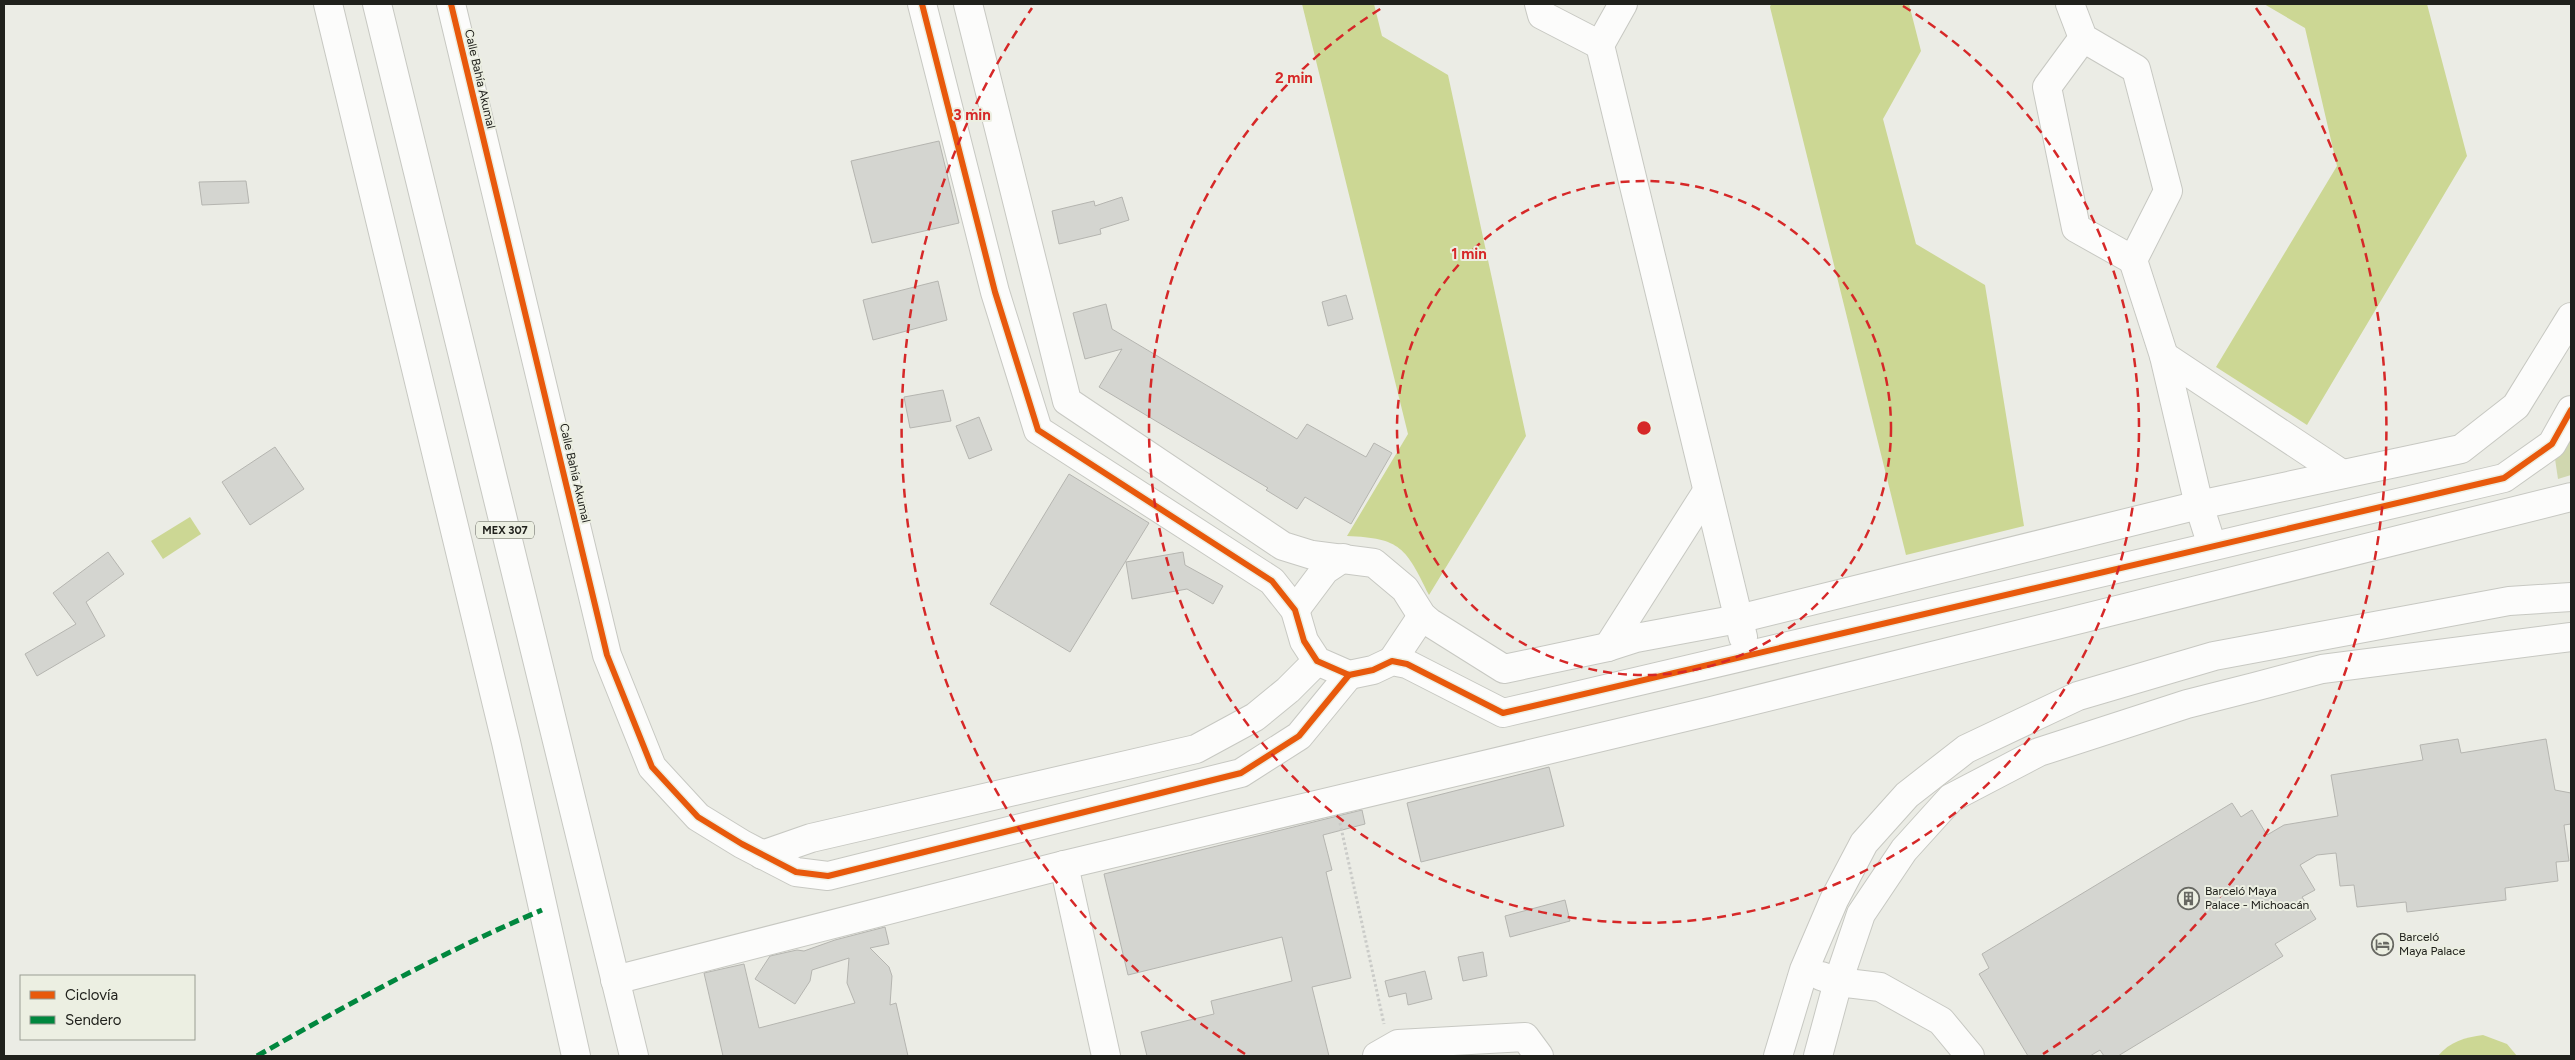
<svg xmlns="http://www.w3.org/2000/svg" width="2575" height="1060" font-family="Figtree,sans-serif">
  <style>
    .green { fill: #d0d7af }
    .water { fill: #ccd794 }
    .building { fill: #d4d5d0; stroke: #b5b5b0 }
    .lines { fill: none; stroke-linecap: round; stroke-linejoin: round }
    .minor-casing { stroke: #c7c8c2; stroke-width: 30 }
    .highway-casing { stroke: #c7c8c2; stroke-width: 30 }
    .path { stroke: #cacbc8; stroke-width: 3; stroke-dasharray: 2.5 2.5; stroke-linecap: butt }
    .minor { stroke: #fcfcfb; stroke-width: 28 }
    .highway { stroke: #fcfcfb; stroke-width: 28 }
    .quiet { stroke: #00873e; stroke-width: 5; stroke-dasharray: 10 5; stroke-linecap: butt }
    .cycleway-casing { stroke: #ecefe2; stroke-width: 9 }
    .cycleway { stroke: #e8590c; stroke-width: 6 }
    .ring { fill: none; stroke: #d62828; stroke-width: 2.5; stroke-dasharray: 9 6 }
    .labels { text-anchor: middle; stroke-width: 4; stroke-linejoin: round; paint-order: stroke }
    .shield { fill: #ecefe2; stroke: #5d5f57; stroke-width: 1 }
    .shield-label { font-size: 11px; font-weight: bold; fill: #20211c }
    .street-label { font-size: 12px; fill: #20211c; stroke: #ecefe2 }
    .poi-label { font-size: 12px; fill: #20211c; stroke: #ecefe2; text-anchor: start }
    .centre { fill: #d62828; stroke: #ecefe2; stroke-width: 2.5 }
    .ring-label { font-size: 15px; text-anchor: middle; font-weight: bold; fill: #d62828; stroke: #ecefe2; stroke-width: 4; stroke-linejoin: round; paint-order: stroke }
  </style>
  <rect width="100%" height="100%" fill="#ebece5"/>
  <polygon class="green" points="2571,426 2571,475 2558,479 2554,452"/>
  <g class="water">
    <path d="M1302,4H1374L1382,36L1448,75L1526,436L1429,595C1406,548 1401,538 1347,536L1408,434Z"/>
    <polygon points="1771,4 1909,4 1921,51 1883,119 1916,244 1985,285 2024,526 1906,555 1770,7"/>
    <polygon points="2264,4 2427,4 2467,156 2307,425 2216,367 2337,166 2305,28"/>
    <polygon points="190,517 201,534 163,559 151,541"/>
    <path d="M2483,1035L2507,1044L2517,1056H2438C2449,1042 2466,1037 2483,1035Z"/>
  </g>
  <g class="building">
    <polygon points="939,141 959,223 872,243 851,161"/>
    <polygon points="246,181 249,203 202,205 199,182"/>
    <polygon points="1122,197 1129,220 1100,229 1101,234 1059,244 1052,211 1094,201 1095,206"/>
    <polygon points="938,281 947,320 873,340 863,300"/>
    <polygon points="1346,295 1353,319 1328,326 1322,302"/>
    <polygon points="1106,304 1112,329 1297,439 1307,424 1366,457 1374,443 1392,453 1351,524 1305,497 1297,509 1266,490 1268,488 1099,387 1122,349 1085,359 1073,313"/>
    <polygon points="943,390 951,421 910,428 904,397"/>
    <polygon points="979,417 992,450 969,459 956,426"/>
    <polygon points="275,447 304,489 250,525 222,482"/>
    <polygon points="1069,474 1149,523 1070,652 990,604"/>
    <polygon points="108,552 124,574 86,602 105,636 37,676 25,654 76,624 53,593"/>
    <polygon points="1183,552 1185,565 1223,586 1213,604 1187,589 1132,599 1126,562"/>
    <polygon points="2458,739 2461,753 2546,739 2555,790 2571,793 2571,824 2564,825 2569,861 2556,862 2558,881 2505,888 2506,900 2407,912 2406,902 2357,907 2354,885 2340,886 2336,853 2317,855 2300,865 2315,890 2302,897 2316,919 2275,944 2283,956 2118,1056 2104,1056 2100,1050 2090,1056 2028,1056 1979,974 1989,968 1982,954 2232,803 2241,817 2252,810 2267,835 2284,825 2338,816 2331,775 2423,760 2420,745"/>
    <polygon points="1549,767 1564,826 1421,862 1407,803"/>
    <polygon points="1362,810 1365,824 1323,835 1332,870 1326,872 1351,978 1312,987 1329,1056 1147,1056 1141,1032 1214,1014 1211,1001 1292,981 1282,937 1128,975 1104,874"/>
    <polygon points="1565,900 1570,921 1510,937 1505,916"/>
    <polygon points="885,927 889,944 870,948 889,967 892,976 890,1005 896,1003 908,1056 723,1056 704,973 744,964 759,1028 855,1003 847,983 849,958 812,970 810,981 795,1004 755,979 770,956 797,950 804,951 835,940"/>
    <polygon points="1483,952 1487,976 1463,981 1458,957"/>
    <polygon points="1425,971 1432,999 1408,1005 1406,993 1389,997 1385,981"/>
  </g>
  <g class="lines">
    <defs>
      <g id="minor">
        <polyline points="451,4 607,655 652,767 698,817 742,844 796,872 828,876 1241,773 1299,736 1349,675"/>
        <polyline points="922,4 995,292 1038,430 1272,581 1295,610 1304,641 1317,661 1349,675 1373,670 1392,661 1407,664 1503,713 2504,478 2552,444 2571,410"/>
        <polyline points="968,4 1067,401 1283,546 1312,555 1374,563 1405,589 1422,616 1429,622 1504,669 1608,647 1636,638 1738,619 2199,505 2461,449 2516,406 2571,317"/>
        <polyline points="1539,4 1542,15 1600,45"/>
        <polyline points="1623,4 1600,45 1743,637"/>
        <polyline points="2070,4 2083,38 2136,69 2168,191 2133,260 2164,356 2199,505 2212,546"/>
        <polyline points="2083,38 2047,87 2076,228 2133,260"/>
        <polyline points="2164,356 2342,474"/>
        <polyline points="1295,610 1325,570 1343,558"/>
        <polyline points="1608,647 1706,493"/>
        <polyline points="1392,661 1422,616"/>
        <polyline points="762,855 811,838 1196,749 1255,717 1288,690 1317,661"/>
        <polyline points="1064,865 1106,1056"/>
        <polyline points="1821,976 1838,982 1880,987 1941,1021 1970,1056"/>
        <polyline points="615,980 1064,865 1711,711 2571,497"/>
        <polyline points="1377,1056 1398,1044 1525,1037 1539,1056"/>
        <polyline points="1778,1056 1804,970 1834,900 1864,843 1907,795 1966,749 2078,696 2214,656 2509,601 2571,597"/>
        <polyline points="1818,1056 1838,982 1861,914 1904,850 1951,798 2039,752 2187,704 2254,687 2322,669 2571,637"/>
      </g>
      <g id="highway">
        <polyline points="328,4 506,742 576,1056"/>
        <polyline points="377,4 634,1056"/>
      </g>
    </defs>
    <use href="#minor" class="minor-casing"/>
    <use href="#highway" class="highway-casing"/>
    <polyline class="path" points="1340,823 1384,1024"/>
    <use href="#minor" class="minor"/>
    <use href="#highway" class="highway"/>
    <path class="quiet" d="M257,1056C350,1003 443,952 542,910"/>
    <defs>
      <g id="cycleway">
        <polyline points="451,4 607,655 652,767 698,817 742,844 796,872 828,876 1241,773 1299,736 1349,675"/>
        <polyline points="922,4 995,292 1038,430 1272,581 1295,610 1304,641 1317,661 1349,675 1373,670 1392,661 1407,664 1503,713 2504,478 2552,444 2571,410"/>
      </g>
    </defs>
    <use href="#cycleway" class="cycleway-casing"/>
    <use href="#cycleway" class="cycleway"/>
  </g>
  <g class="ring">
    <circle cx="1644" cy="428" r="247"/>
    <path d="M1903 6A495 495 0 1 1 1385 6"/>
    <path d="M1245 1054A742 742 0 0 1 1032 8M2256 8A742 742 0 0 1 2043 1054"/>
  </g>
  <defs>
    <symbol id="building-ring" viewBox="-11 -11 22 22"><circle r="9.5" fill="#ecefe2" stroke="#676862" stroke-width="1.5"/><path d="M-4-6H4V6H1V3H-1V6H-4ZM-2.5-4.3h1.7v1.8h-1.7ZM.8-4.3h1.7v1.8H.8ZM-2.5-1h1.7V.8h-1.7ZM.8-1h1.7V.8H.8Z" fill="#676862"/></symbol>
    <symbol id="hotel-ring" viewBox="-11 -11 22 22"><circle r="9.5" fill="#ecefe2" stroke="#676862" stroke-width="1.5"/><path d="M-6-4.5h1.5V1H6V5H4.5V3h-9V5H-6ZM-4 0a1.8 1.8 0 1 1 3.6 0ZM.5 0V-2.5h3Q6-2.5 6 0Z" fill="#676862"/></symbol>
  </defs>
  <g fill-rule="evenodd">
    <use href="#building-ring" x="2176" y="886" width="25" height="25"/>
    <use href="#hotel-ring" x="2370" y="932" width="25" height="25"/>
  </g>
  <g class="labels">
    <rect class="shield" x="476" y="521.5" width="58" height="17" rx="4"/>
    <g class="shield-label">
      <text x="505" y="534">MEX 307</text>
    </g>
    <g class="street-label">
      <text transform="translate(480 79) rotate(77)" y="4">Calle Bahía Akumal</text>
      <text transform="translate(575 473) rotate(77)" y="4">Calle Bahía Akumal</text>
    </g>
    <g class="poi-label">
      <text x="2205" y="895">Barceló Maya<tspan x="2205" dy="14">Palace - Michoacán</tspan></text>
      <text x="2399" y="941">Barceló<tspan x="2399" dy="14">Maya Palace</tspan></text>
    </g>
  </g>
  <circle cx="1644" cy="428" r="8" class="centre"/>
  <g class="ring-label">
    <text x="1294" y="83">2 min</text>
    <text x="972" y="120">3 min</text>
    <text x="1469" y="259">1 min</text>
  </g>
  <rect width="2575" height="1060" fill="none" stroke="#20211c" stroke-width="10"/>
  <rect x="20" y="975" width="175" height="65" fill="#ecefe2" stroke="#9a9d93"/>
  <rect x="30" y="991" width="25" height="8" fill="#e8590c" stroke="#9a9d93"/>
  <text x="65" y="1000" font-size="15" fill="#20211c">Ciclovía</text>
  <rect x="30" y="1016" width="25" height="8" fill="#00873e" stroke="#9a9d93"/>
  <text x="65" y="1025" font-size="15" fill="#20211c">Sendero</text>
</svg>
